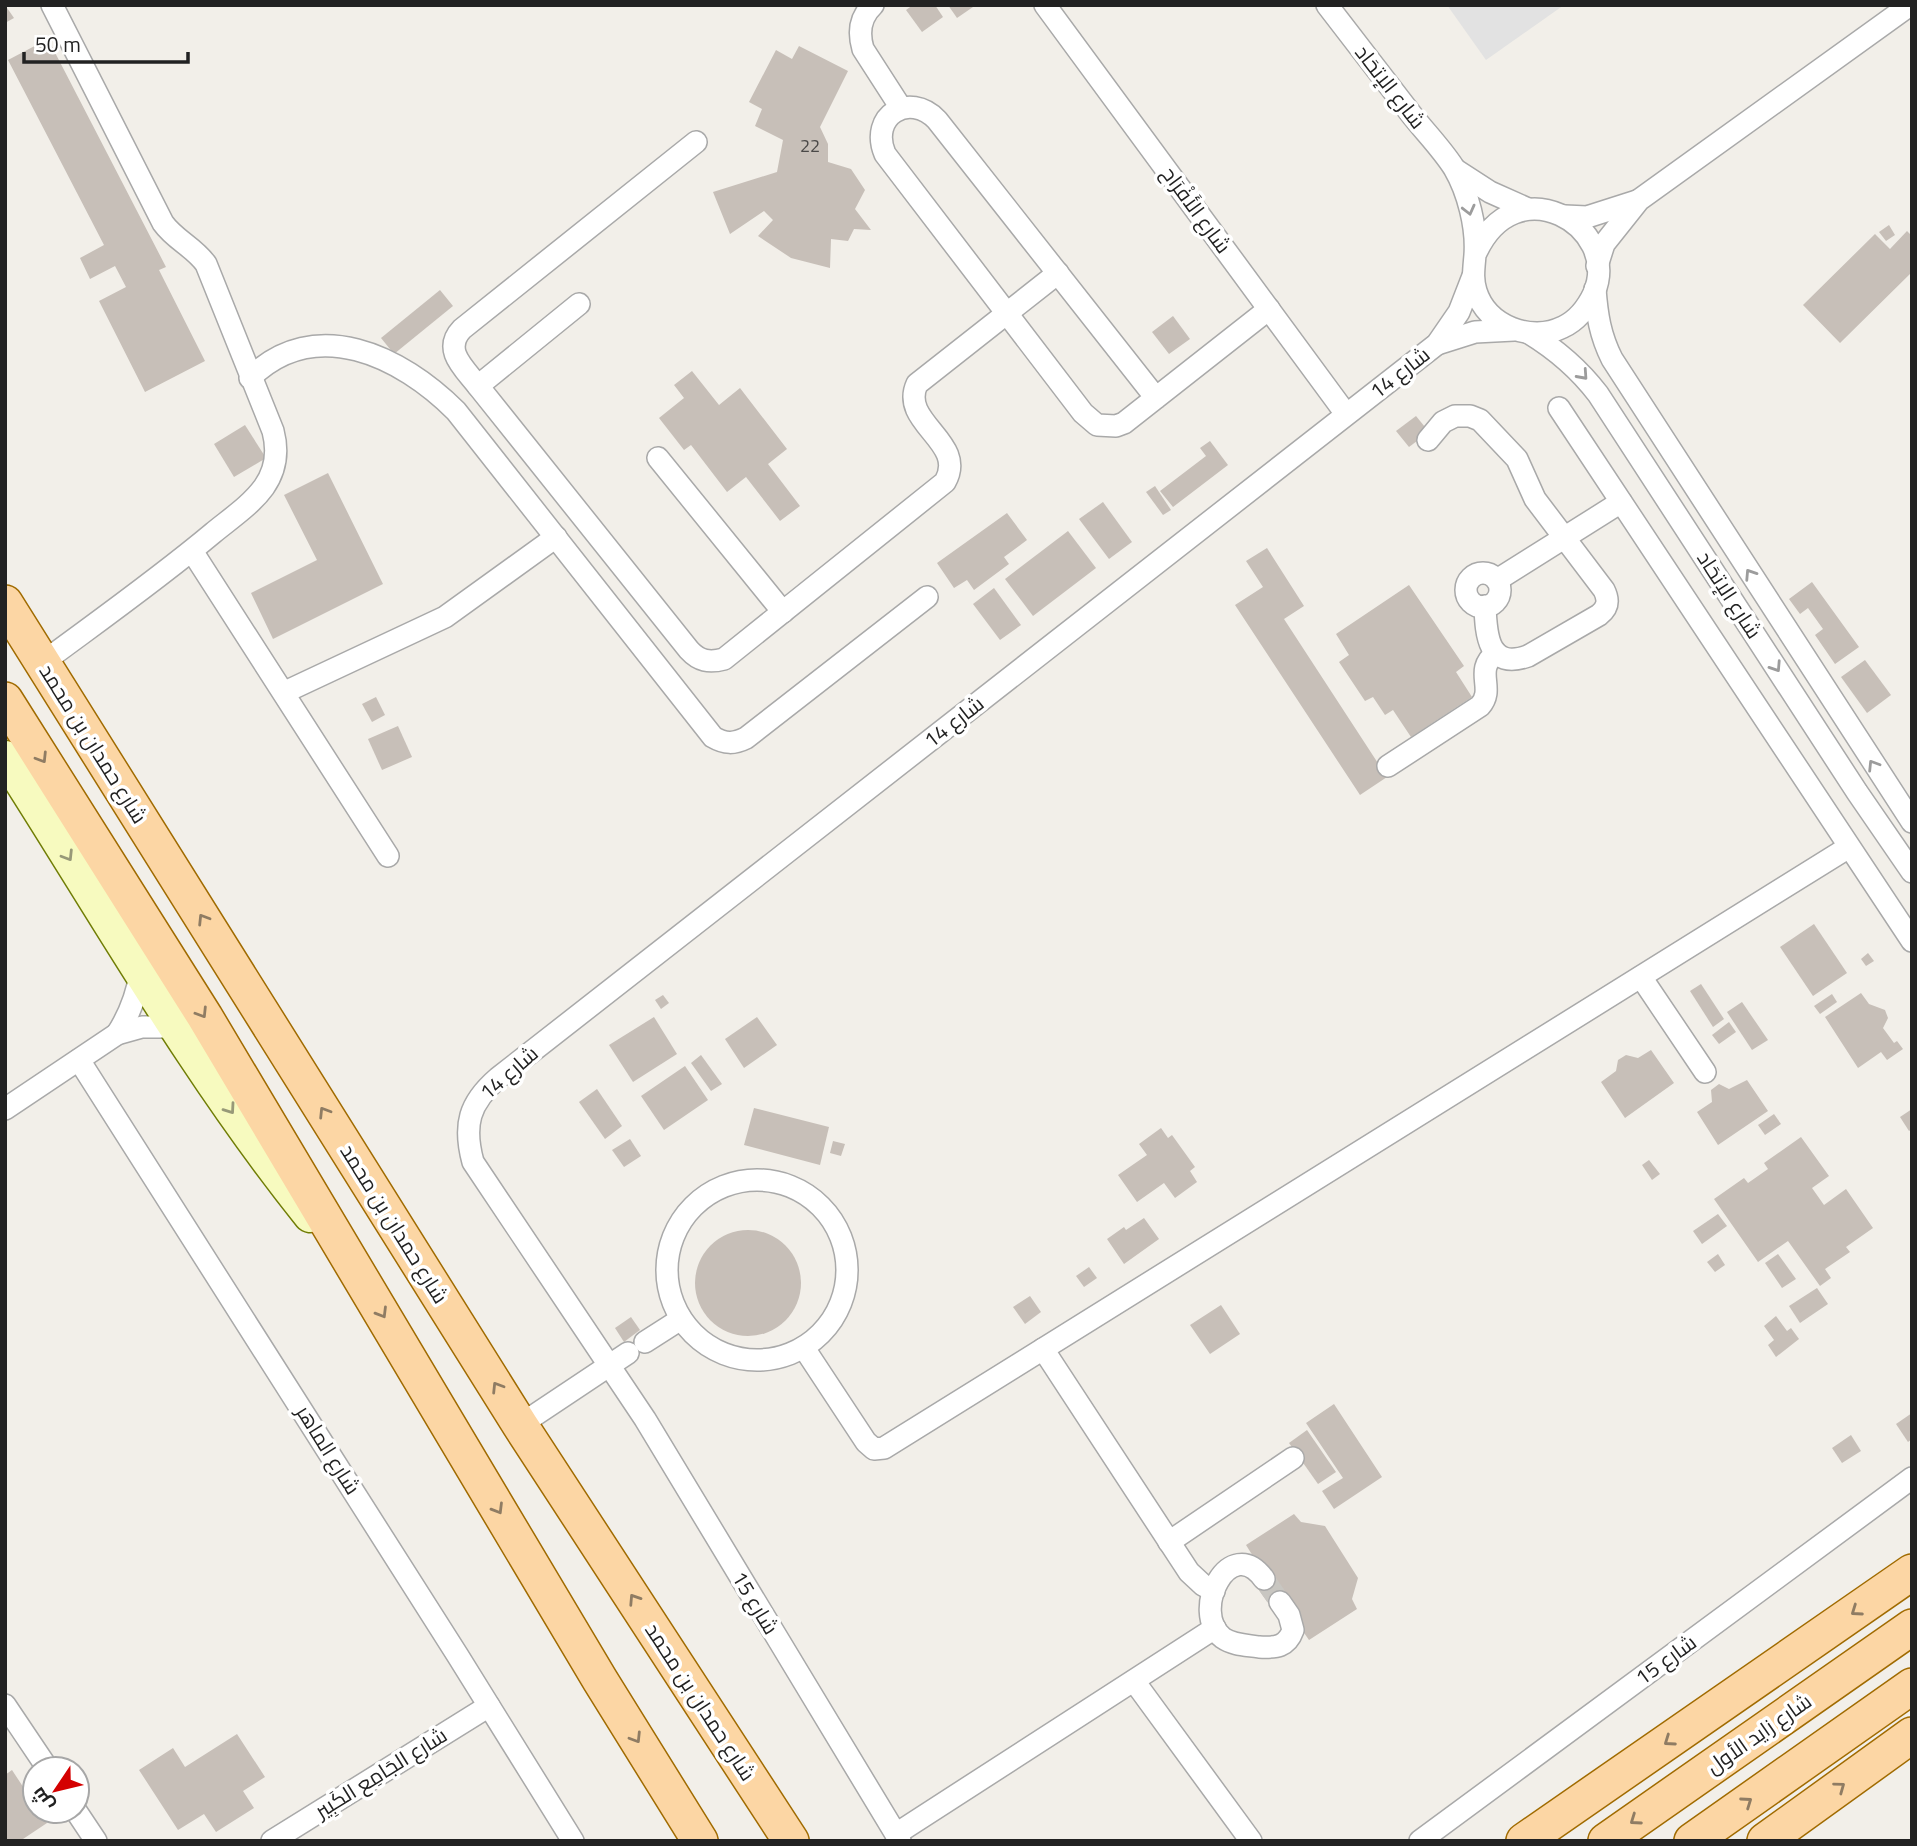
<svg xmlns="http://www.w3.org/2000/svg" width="1917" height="1846" font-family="'Titillium Web',Cairo,sans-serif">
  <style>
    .parking { fill: #e2e2e2 }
    .building { fill: #c7bfb8 }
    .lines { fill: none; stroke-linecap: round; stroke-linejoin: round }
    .street-tunnel { stroke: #c8c6c1; stroke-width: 21; stroke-dasharray: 21 10; stroke-linecap: butt }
    .street-casing { stroke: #a9a9a9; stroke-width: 24 }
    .secondary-casing { stroke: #707d05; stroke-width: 35 }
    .primary-casing { stroke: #a06b00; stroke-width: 38 }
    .street { stroke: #fff; stroke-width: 21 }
    .secondary { stroke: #f7fabf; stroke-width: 32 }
    .primary { stroke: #fcd6a4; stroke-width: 35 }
    .oneway { stroke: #9c9c9c }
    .oneway2 { stroke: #8f7c63 }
    .oneway3 { stroke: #979978 }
    .labels { text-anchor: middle; stroke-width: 7; stroke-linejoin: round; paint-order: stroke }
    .number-label { font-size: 18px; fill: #4b4948 }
    .street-label { font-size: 21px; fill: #222; stroke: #fff }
  </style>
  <rect width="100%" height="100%" fill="#f2efe9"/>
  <polygon class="parking" points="1447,5 1564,5 1486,60"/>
  <g class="building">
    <polygon points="5,5 14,18 5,23"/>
    <polygon points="913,5 935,5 943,17 922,32 906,10"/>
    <polygon points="948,5 971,5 973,7 957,18"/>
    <polygon points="48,39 166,267 159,270 205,361 145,392 99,301 126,287 115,266 90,279 80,258 104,245 8,60"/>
    <polygon points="799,46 848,71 820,127 828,144 828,162 851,169 865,190 855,209 871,230 854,229 848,241 831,239 830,268 791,258 758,236 773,220 764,211 730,234 713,192 777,172 783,140 755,126 762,109 749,102 776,50 792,59"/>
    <polygon points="1889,225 1895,235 1886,241 1879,232"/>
    <polygon points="1907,231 1912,236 1912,272 1840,343 1803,305 1875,234 1890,249"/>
    <polygon points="440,290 453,306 394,354 381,338"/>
    <polygon points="1173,316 1190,339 1169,354 1152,332"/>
    <polygon points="692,371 719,405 740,388 787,449 768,464 800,506 780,521 746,477 727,492 691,445 684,450 659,418 684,398 674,385"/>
    <polygon points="1416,416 1429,432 1409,447 1396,431"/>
    <polygon points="245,425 266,458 234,477 214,444"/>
    <polygon points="1210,441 1228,465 1173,507 1160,491 1206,456 1200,448"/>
    <polygon points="328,473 383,584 273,639 251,593 317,560 284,495"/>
    <polygon points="1155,486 1171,510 1163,515 1146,492"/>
    <polygon points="1103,502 1132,542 1109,559 1079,519"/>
    <polygon points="1007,513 1027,540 1004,557 1009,564 974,590 967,580 954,588 937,563"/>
    <polygon points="1068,531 1096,568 1033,616 1005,579"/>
    <polygon points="1267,548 1304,606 1284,619 1387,777 1360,795 1235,605 1263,587 1246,561"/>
    <polygon points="1812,582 1859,647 1835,664 1815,635 1823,629 1808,608 1800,614 1789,599"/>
    <polygon points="1409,585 1464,666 1456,672 1472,697 1411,737 1393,710 1385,715 1373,697 1365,701 1339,662 1349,655 1336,634"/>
    <polygon points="994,588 1021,625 1000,640 973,604"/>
    <polygon points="1865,660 1891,695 1867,713 1841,677"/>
    <polygon points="376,697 385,715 372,722 362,704"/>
    <polygon points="398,726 412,757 382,770 368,739"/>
    <polygon points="1814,924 1847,973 1813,996 1780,947"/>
    <polygon points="1868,953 1874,961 1866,966 1861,959"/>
    <polygon points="1701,984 1724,1019 1713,1027 1690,991"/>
    <polygon points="1861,993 1869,1004 1885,1010 1888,1018 1883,1028 1894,1043 1897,1041 1903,1049 1887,1060 1881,1052 1858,1068 1825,1017"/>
    <polygon points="1832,994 1837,1002 1820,1014 1814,1006"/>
    <polygon points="663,995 669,1003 661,1009 655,1000"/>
    <polygon points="1742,1002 1768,1040 1752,1050 1727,1012"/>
    <polygon points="654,1017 677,1054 633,1082 609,1045"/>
    <polygon points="757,1017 777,1045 744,1068 725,1039"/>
    <polygon points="1729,1022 1736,1032 1719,1044 1712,1035"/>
    <polygon points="1651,1050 1674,1083 1625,1118 1601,1082 1616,1071 1618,1060 1626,1055 1638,1058"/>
    <polygon points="701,1055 722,1084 711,1091 691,1063"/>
    <polygon points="685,1066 708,1100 664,1130 641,1096"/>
    <polygon points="1747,1080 1768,1111 1718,1145 1697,1112 1712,1102 1711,1090 1719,1084 1729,1089"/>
    <polygon points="597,1089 622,1126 605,1139 579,1102"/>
    <polygon points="754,1108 829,1127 820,1165 744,1145"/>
    <polygon points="1912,1109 1912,1129 1909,1131 1900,1117"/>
    <polygon points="1774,1114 1781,1124 1765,1135 1758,1125"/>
    <polygon points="1161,1128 1168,1138 1172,1135 1195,1167 1190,1171 1197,1182 1175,1198 1164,1183 1137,1202 1118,1175 1147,1155 1139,1144"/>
    <polygon points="1801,1137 1829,1176 1812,1188 1824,1205 1846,1189 1873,1228 1846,1247 1850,1252 1825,1269 1831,1278 1820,1286 1788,1241 1758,1262 1714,1199 1744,1178 1748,1183 1768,1169 1764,1163"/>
    <polygon points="630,1139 641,1156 624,1167 612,1150"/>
    <polygon points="833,1141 845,1144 841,1156 830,1153"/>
    <polygon points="1649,1160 1660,1174 1652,1180 1642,1165"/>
    <polygon points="1718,1214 1727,1226 1702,1244 1693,1231"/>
    <polygon points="1144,1218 1159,1239 1124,1264 1107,1239 1124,1227 1126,1230"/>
    <circle cx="748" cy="1283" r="53"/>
    <polygon points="1718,1254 1725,1265 1715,1272 1707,1262"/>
    <polygon points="1778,1254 1796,1279 1782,1288 1765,1263"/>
    <polygon points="1089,1267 1097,1278 1084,1287 1076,1276"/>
    <polygon points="1817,1288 1828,1304 1800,1323 1789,1306"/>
    <polygon points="1030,1296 1041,1312 1025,1324 1013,1307"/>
    <polygon points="1221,1305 1240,1334 1210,1354 1190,1325"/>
    <polygon points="1776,1316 1787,1331 1791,1328 1799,1339 1776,1357 1768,1345 1774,1340 1764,1326"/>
    <polygon points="631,1317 640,1330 624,1342 615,1328"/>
    <polygon points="1334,1404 1382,1477 1334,1509 1322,1491 1343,1478 1306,1423"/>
    <polygon points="1912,1413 1912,1439 1908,1442 1896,1424"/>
    <polygon points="1307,1430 1336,1472 1318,1484 1289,1443"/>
    <polygon points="1851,1435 1861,1451 1842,1463 1832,1448"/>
    <polygon points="1294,1514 1301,1522 1325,1526 1358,1578 1352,1599 1357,1609 1309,1640 1282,1601 1271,1607 1256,1586 1266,1577 1246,1545"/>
    <polygon points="237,1734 265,1777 243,1791 254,1808 216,1832 204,1814 178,1830 139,1770 173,1748 185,1767"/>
    <polygon points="12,1770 35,1805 35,1811 39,1811 47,1823 20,1841 5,1841 5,1775"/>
  </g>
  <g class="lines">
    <polyline class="street-tunnel" points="1264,1579 1280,1602"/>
    <defs>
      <g id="street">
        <path d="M873,5C860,17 858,32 863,49L901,108"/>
        <polyline points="1045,5 1346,414"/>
        <path d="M1327,5C1355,41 1383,78 1411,114C1425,132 1442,149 1454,168C1468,192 1477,227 1475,255C1474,268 1472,278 1476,291C1487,326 1531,343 1563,327C1578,320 1587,308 1594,293C1622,227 1515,163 1475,255"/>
        <path d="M696,142L462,329C442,350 464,368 478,386L689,650C699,661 709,663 724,659L945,482C968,442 899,423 917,384L1058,273"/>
        <polyline points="1456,170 1490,192 1528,209"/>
        <polyline points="1565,216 1587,217 1637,201"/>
        <polyline points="1597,266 1604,244 1639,200 1910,5"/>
        <path d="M1595,289C1597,315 1600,335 1612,359L1912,822"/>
        <path d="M1529,333C1557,350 1578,368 1598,394L1857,792L1912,872"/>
        <polyline points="1437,344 1475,332 1514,330"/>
        <path d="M250,378C315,314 401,356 456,411L713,737C725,744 734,744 746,738L927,597"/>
        <polyline points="478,386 579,304"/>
        <path d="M1156,398L937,120C909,91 869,116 885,154L1083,413L1097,425L1116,426L1124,423L1269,309"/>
        <polyline points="1559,408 1912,941"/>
        <path d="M1428,440L1443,422L1455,416H1470L1480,420L1517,459L1535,499L1604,590C1609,600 1608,608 1599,615L1528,656C1488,670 1486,635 1485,606"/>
        <polyline points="658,458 783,612"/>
        <polyline points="192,551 388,856"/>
        <circle cx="1483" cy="590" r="17"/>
        <polyline points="1497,580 1621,502"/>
        <path d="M42,663C100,620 158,579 213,533C230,519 251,505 264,487C276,470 278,450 273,431L206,264C194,247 175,240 163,223L52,5"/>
        <polyline points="285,692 445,617 556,537"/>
        <path d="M1388,766L1480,706C1496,688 1473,671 1496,653"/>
        <polyline points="1641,977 1705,1072"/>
        <path d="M117,1034C130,1014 137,994 141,971"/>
        <polyline points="79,1060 458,1656 573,1841"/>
        <polyline points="5,1109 117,1034 142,1027 177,1027"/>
        <circle cx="757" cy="1270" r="90"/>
        <polyline points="645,1342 681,1319"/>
        <polyline points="804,1348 866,1442 874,1449 884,1448 1849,847"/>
        <polyline points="1043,1349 1189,1572 1203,1585 1214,1591"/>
        <polyline points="520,1425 628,1353"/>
        <polyline points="1169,1542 1293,1458"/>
        <path d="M1264,1579C1230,1532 1189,1612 1223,1638C1233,1645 1247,1645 1259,1647C1276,1648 1287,1647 1293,1630L1289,1615L1280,1602"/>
        <polyline points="1134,1681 1251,1841"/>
        <polyline points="5,1705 48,1769"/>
        <polyline points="76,1811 96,1841"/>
        <polyline points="896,1834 1215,1628"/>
        <polyline points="272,1841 489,1706"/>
        <path d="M900,1841L645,1419L473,1162C463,1125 469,1103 498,1078L1437,344L1459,312L1473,276"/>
        <polyline points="1420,1841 1912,1478"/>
      </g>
      <path id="secondary" d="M5,757C104,911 195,1073 310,1216"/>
      <g id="primary">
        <polyline points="5,603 520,1425 791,1841"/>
        <polyline points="5,700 205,1017 600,1680 700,1841"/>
        <polyline points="1524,1841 1912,1572"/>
        <polyline points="1606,1841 1912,1627"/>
        <polyline points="1692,1841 1912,1686"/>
        <polyline points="1765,1841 1912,1735"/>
      </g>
    </defs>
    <use href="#street" class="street-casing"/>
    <use href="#secondary" class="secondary-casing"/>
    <use href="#primary" class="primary-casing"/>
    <use href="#street" class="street"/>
    <use href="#secondary" class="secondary"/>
    <use href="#primary" class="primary"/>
  </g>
  <defs><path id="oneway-chevron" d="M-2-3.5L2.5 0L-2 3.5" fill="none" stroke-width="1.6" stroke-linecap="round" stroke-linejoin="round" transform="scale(1.75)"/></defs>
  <g class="oneway">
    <use href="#oneway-chevron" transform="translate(1469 210) rotate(76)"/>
    <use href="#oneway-chevron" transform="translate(1583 375) rotate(48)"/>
    <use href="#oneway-chevron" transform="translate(1750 574) rotate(-123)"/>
    <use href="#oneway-chevron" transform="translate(1776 667) rotate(57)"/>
    <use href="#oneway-chevron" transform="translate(1873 765) rotate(-122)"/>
  </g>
  <g class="oneway2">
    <use href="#oneway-chevron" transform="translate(42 758) rotate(58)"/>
    <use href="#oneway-chevron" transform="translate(203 919) rotate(-122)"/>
    <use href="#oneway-chevron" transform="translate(202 1013) rotate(58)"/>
    <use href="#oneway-chevron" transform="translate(324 1112) rotate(-122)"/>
    <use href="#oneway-chevron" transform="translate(382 1313) rotate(59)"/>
    <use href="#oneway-chevron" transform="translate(497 1387) rotate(-122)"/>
    <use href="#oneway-chevron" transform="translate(498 1509) rotate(59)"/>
    <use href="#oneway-chevron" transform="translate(634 1599) rotate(-123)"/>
    <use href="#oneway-chevron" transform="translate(1856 1611) rotate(145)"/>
    <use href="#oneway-chevron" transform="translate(636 1738) rotate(58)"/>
    <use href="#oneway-chevron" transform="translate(1669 1741) rotate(145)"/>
    <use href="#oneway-chevron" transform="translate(1840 1787) rotate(-36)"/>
    <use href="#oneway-chevron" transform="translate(1747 1802) rotate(-35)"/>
    <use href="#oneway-chevron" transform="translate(1635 1820) rotate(145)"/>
  </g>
  <g class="oneway3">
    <use href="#oneway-chevron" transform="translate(68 856) rotate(58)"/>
    <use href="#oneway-chevron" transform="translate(230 1109) rotate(55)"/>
  </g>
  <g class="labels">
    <g class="number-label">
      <text x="810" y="152">22</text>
    </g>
    <g class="street-label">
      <text transform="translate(1390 87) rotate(52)" y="7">شارع الإتحَاد</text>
      <text transform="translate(1196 210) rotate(54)" y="7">شارع الأَفْرَاح</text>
      <text transform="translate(1400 373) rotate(-38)" y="7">شارع 14</text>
      <text transform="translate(1729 595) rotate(57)" y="7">شارع الإتحَاد</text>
      <text transform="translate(954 722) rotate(-38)" y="7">شارع 14</text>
      <text transform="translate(93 744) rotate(58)" y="7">شارع حمدان بن محمد</text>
      <text transform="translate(509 1073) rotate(-41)" y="7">شارع 14</text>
      <text transform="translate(394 1224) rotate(58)" y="7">شارع حمدان بن محمد</text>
      <text transform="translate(328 1450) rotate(58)" y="7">شارع الماهر</text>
      <text transform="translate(755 1603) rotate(59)" y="7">شارع 15</text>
      <text transform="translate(1666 1660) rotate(-36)" y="7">شارع 15</text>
      <text transform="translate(700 1702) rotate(57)" y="7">شارع حمدان بن محمد</text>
      <text transform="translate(1759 1734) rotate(-35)" y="7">شارع زايد الأول</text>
      <text transform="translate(381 1773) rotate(-32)" y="7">شارع الجَامِع الكَبِير</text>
    </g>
  </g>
  <rect width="1917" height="1846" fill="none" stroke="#222222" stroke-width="14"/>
  <g transform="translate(56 1790) rotate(235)"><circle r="33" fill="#ffffff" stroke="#a7a7a7" stroke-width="2"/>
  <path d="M0-5L12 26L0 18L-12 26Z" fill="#d40000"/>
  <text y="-10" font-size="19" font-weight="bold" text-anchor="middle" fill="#222222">ش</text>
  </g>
  <path d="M24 52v10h164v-10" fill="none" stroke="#222222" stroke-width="3.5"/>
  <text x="35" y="52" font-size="21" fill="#222222" stroke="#ffffff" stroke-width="5" paint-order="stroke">50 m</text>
</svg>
